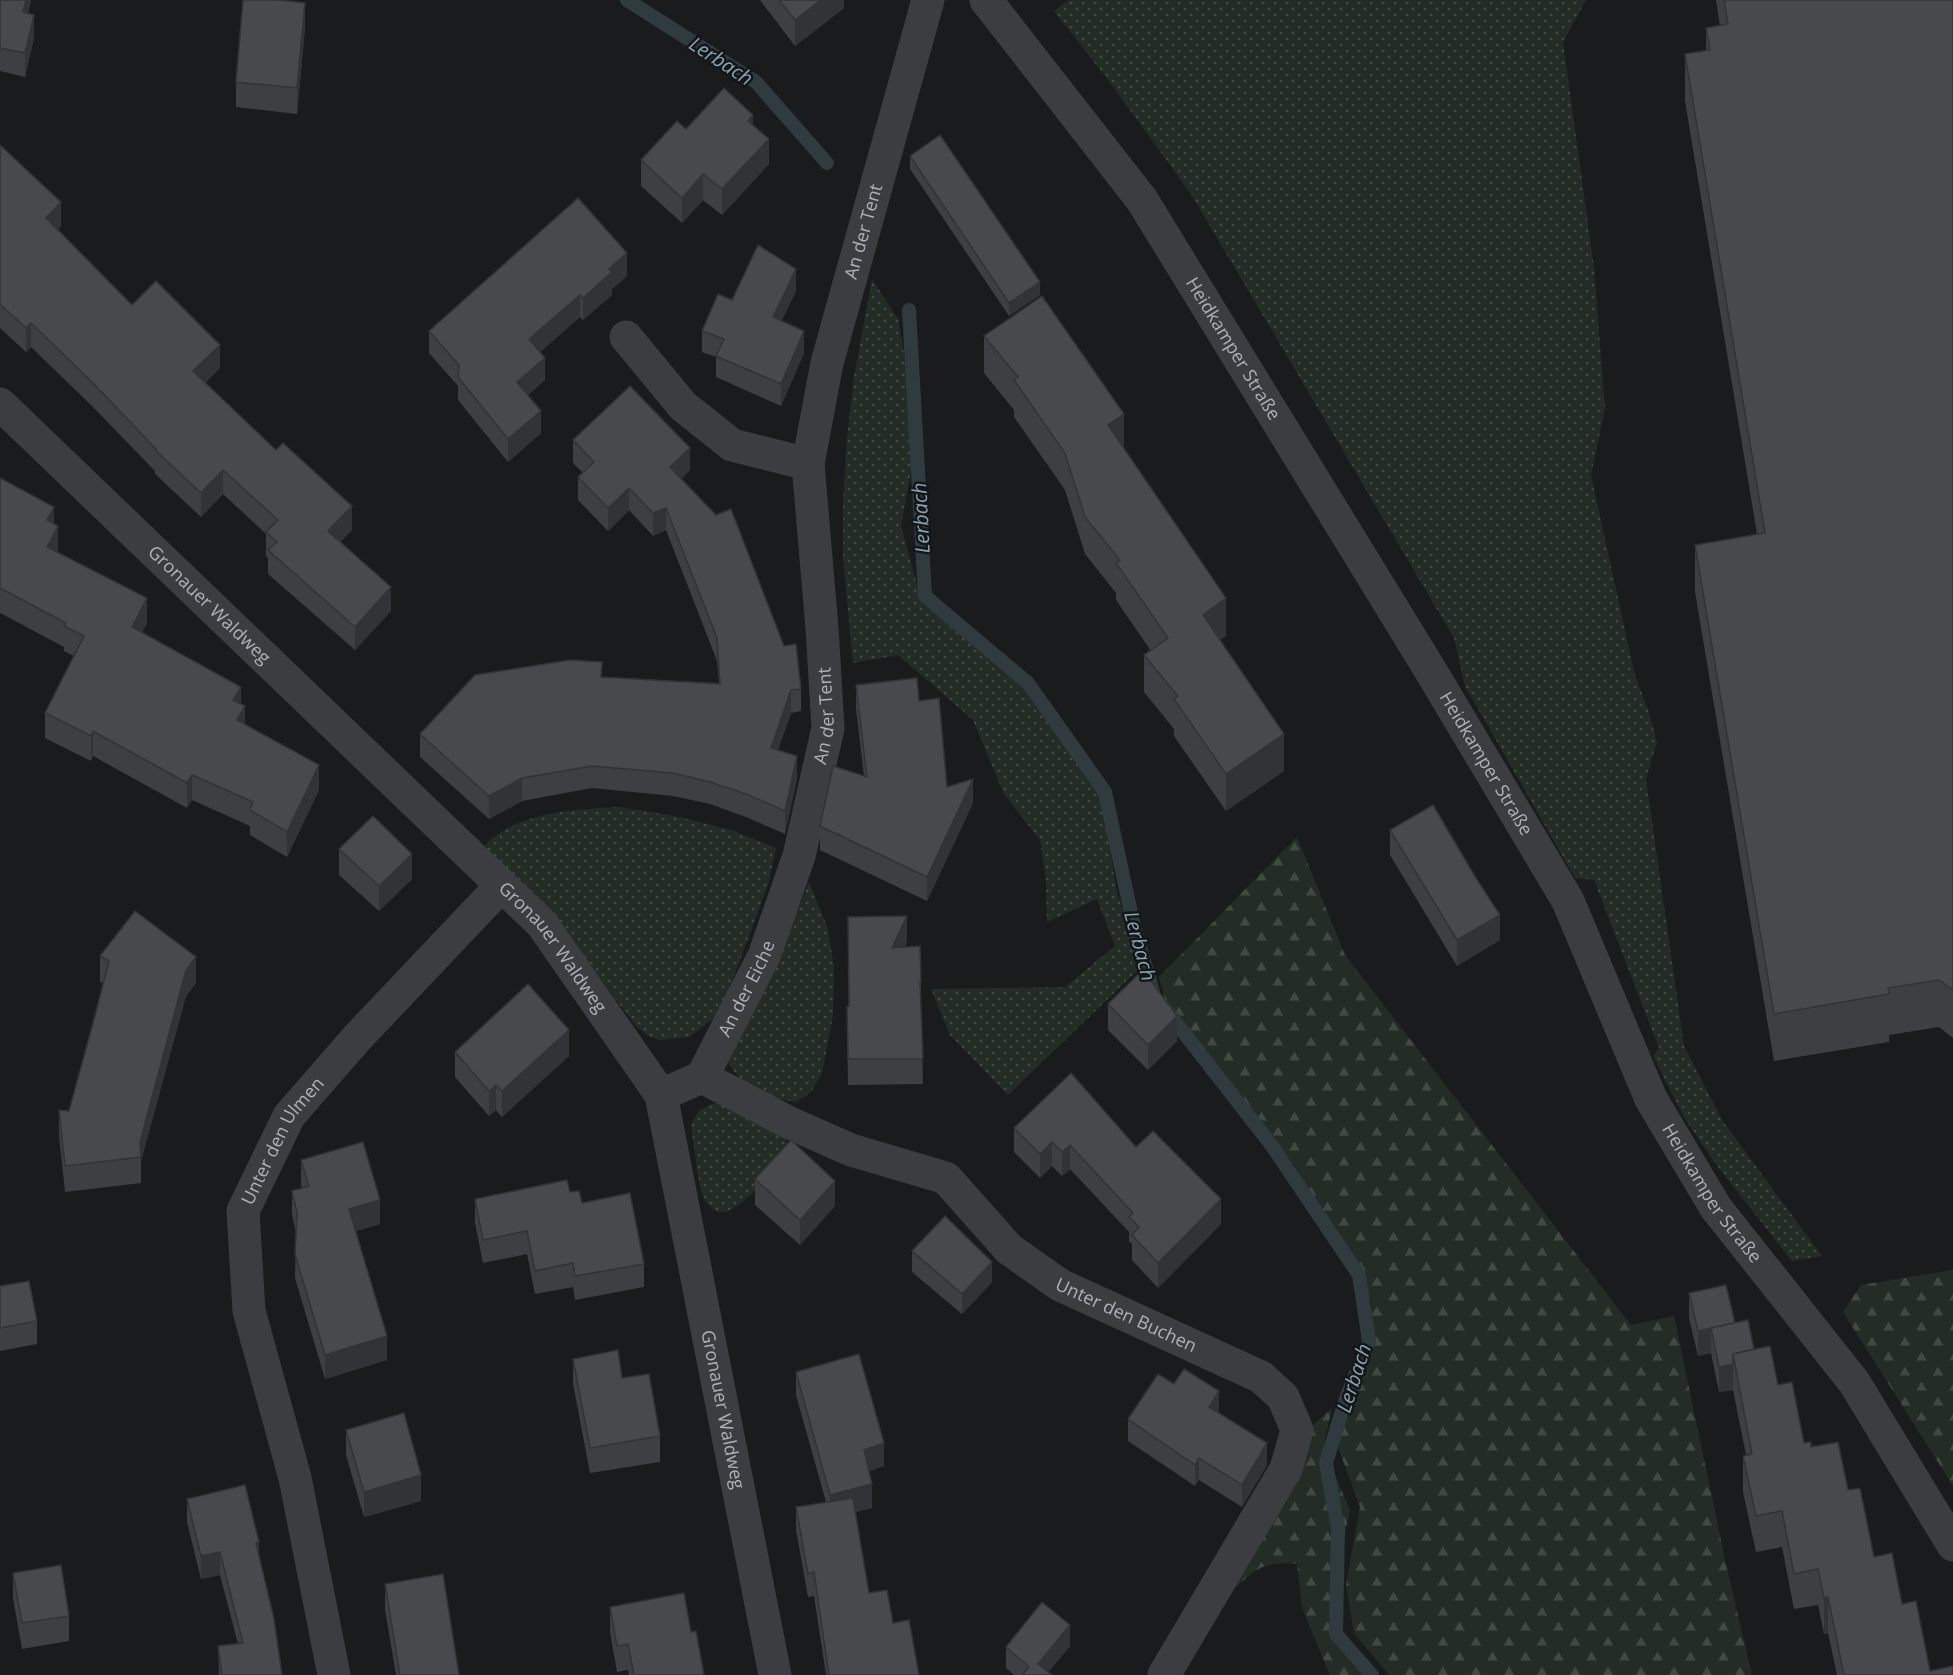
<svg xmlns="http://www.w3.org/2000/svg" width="1953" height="1675" font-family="'Open Sans',sans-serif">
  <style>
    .grass { fill: url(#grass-dots) }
    .forest { fill: url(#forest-firs) }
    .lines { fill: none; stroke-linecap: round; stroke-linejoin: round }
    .stream { stroke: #303b40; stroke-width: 14 }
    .minor { stroke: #3b3d41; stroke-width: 33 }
    .wall { fill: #3d3f42 }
    .shaded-wall { fill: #323336 }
    .building { fill: #47494d; stroke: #323336; stroke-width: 1.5 }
    .labels { text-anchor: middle; stroke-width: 5; stroke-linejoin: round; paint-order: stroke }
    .street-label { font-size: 18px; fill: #aeb3bb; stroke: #151618 }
    .water-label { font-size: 20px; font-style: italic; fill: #87a3b4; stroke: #151618 }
  </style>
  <defs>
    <pattern id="grass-dots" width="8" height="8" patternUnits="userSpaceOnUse" patternTransform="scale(1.5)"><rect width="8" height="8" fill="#242d25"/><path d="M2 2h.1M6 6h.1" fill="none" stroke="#414943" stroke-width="1.8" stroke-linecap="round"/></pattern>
    <pattern id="forest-firs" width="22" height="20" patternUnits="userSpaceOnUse" patternTransform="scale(1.5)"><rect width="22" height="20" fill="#242d25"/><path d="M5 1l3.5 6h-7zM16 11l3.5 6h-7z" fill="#414943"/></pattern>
  </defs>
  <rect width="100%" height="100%" fill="#1a1b1d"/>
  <g class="grass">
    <polygon points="1068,0 1586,0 1563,42 1594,268 1605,408 1591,475 1635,676 1648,709 1657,742 1646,779 1684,1046 1722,1120 1822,1256 1792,1261 1718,1167 1685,1119 1653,1056 1659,1048 1594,880 1575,878 1465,686 1454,638 1191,194 1109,81 1054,11"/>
    <polygon points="872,279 898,319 918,433 901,526 922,603 1005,664 1102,796 1116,888 1140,968 1008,1095 950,1035 931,989 1065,987 1115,946 1097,899 1047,922 1046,880 1040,840 1004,794 973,720 898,655 853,663 843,557 843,503 847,438 854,377"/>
    <path d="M619,807L675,816L731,830L776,848L768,885L724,1003L713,1019L689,1037L661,1040L649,1037L635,1025L568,936L482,848C516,811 573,810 619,807Z"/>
    <path d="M809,882L828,929L834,968L833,1015L822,1074L811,1092L796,1102C768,1098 735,1085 726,1056C757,999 786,943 809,882Z"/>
    <path d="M722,1102L784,1135C786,1139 788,1144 787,1148C783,1164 739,1212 723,1212C715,1213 708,1206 705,1200C698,1189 694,1142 691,1127C696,1111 705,1104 722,1102Z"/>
  </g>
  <g class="forest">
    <polygon points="1297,837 1345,955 1631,1325 1674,1316 1726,1564 1752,1675 1389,1675 1354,1633 1346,1585 1360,1507 1334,1436 1341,1400 1367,1340 1372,1305 1361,1272 1294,1165 1225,1089 1167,1006 1159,977"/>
    <polygon points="1953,1270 1953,1486 1843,1312 1861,1285"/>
    <path d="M1332,1408L1325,1439L1327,1456L1350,1510L1333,1589L1337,1639L1369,1675H1330L1302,1608L1297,1564C1264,1560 1254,1570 1232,1591L1312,1426Z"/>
  </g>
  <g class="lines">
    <g class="stream">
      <polyline points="627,0 756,82 827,163"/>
      <polyline points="909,310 925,596 1028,683 1105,792 1134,927 1153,992"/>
      <polyline points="1166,1010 1272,1146 1359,1275 1369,1341 1346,1398 1326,1463 1338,1528 1336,1634 1372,1675"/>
    </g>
    <g class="minor">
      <path id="s1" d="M986,0L1142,200L1429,668L1568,901L1651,1099L1716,1208L1854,1382L1953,1545"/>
      <polyline points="626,337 683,406 732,445 808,464"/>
      <path id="s2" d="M0,404L542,924L661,1095L775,1675"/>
      <path id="s3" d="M702,1077L790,1123L851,1150L946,1178L1009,1249L1060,1285L1261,1377L1283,1397L1297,1430L1286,1469L1164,1675"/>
      <path id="s4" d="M661,1095L702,1077L764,956L799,856L828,728L822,628L808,464L827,363L928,0"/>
      <path id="s5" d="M334,1675L295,1478L249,1311L243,1211L289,1116L357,1038L502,885"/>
    </g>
  </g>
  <g class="wall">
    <polygon points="0,0 31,0 28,14 34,38 25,77 0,71"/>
    <polygon points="760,0 844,0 844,8 795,46"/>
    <polygon points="1716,0 1953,0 1953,1038 1939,1027 1889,1035 1889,1042 1774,1061 1695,592 1695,545 1757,534 1685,101 1685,54 1706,50 1706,28 1720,26"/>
    <polygon points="305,28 297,114 236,107 236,82"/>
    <polygon points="753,125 769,164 722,215 703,200 682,223 641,186 641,160 686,129"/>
    <polygon points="0,145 61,226 58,229 132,305 220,368 205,383 352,530 340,542 391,611 355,650 268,574 268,558 266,556 266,534 223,494 201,517 155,474 155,471 92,406 31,347 26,352 0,328"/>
    <polygon points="910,156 1040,295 1009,316 910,169"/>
    <polygon points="627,276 612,289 612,295 583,320 580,317 540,352 545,380 528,395 541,433 508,462 458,400 458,386 429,353 429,331"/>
    <polygon points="796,291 781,321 804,353 781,406 716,377 716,357 702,352 702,331 732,300"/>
    <polygon points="984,336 1124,448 1226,636 1220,640 1284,771 1226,811 1174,736 1174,729 1144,692 1144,655 1151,651 1116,600 1116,593 1085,554 1065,490 1014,417 1014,410 984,373"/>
    <polygon points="573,440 690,470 681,479 801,689 801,711 791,713 778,750 797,779 785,834 746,817 710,804 673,796 592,788 522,801 489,819 420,757 420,734 602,677 719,683 717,661 666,530 653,536 629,510 608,531 578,500 578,477 583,473 573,463"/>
    <polygon points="0,478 54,524 58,551 58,552 147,623 142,632 241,704 245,724 319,790 287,857 250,835 250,826 192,800 187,808 93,756 91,761 45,738 45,713 74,656 64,651 64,647 0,613"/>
    <polygon points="856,685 919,701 947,787 973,803 927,901 820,850 820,826 864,776 856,709"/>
    <polygon points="1390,830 1500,940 1457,966 1390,855"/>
    <polygon points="339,849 412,879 379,911 339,875"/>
    <polygon points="907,941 905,947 921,981 921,1007 923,1084 848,1085 847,1007 849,1006"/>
    <polygon points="100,956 196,983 186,996 141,1161 141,1183 65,1192 59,1136 59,1110 69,1111 103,983 100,982"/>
    <polygon points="1108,1004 1177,1041 1148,1070 1108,1030"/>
    <polygon points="455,1052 569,1056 502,1117 496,1110 489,1116 455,1077"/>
    <polygon points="1014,1128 1136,1147 1221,1224 1158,1288 1132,1260 1132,1244 1129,1241 1129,1232 1070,1169 1062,1176 1052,1166 1040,1178 1014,1152"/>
    <polygon points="301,1160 380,1224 356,1231 387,1360 325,1379 295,1278 296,1233 292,1215 292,1191 302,1188 301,1184"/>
    <polygon points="755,1179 835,1206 800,1245 755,1205"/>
    <polygon points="570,1192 644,1264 644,1287 575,1300 573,1287 535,1294 527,1254 483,1263 475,1223 475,1199"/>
    <polygon points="912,1251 992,1282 962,1314 912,1272"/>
    <polygon points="0,1286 37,1321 37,1344 0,1351"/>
    <polygon points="1689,1293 1735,1323 1754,1349 1778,1385 1804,1443 1811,1447 1848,1490 1874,1557 1902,1604 1930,1671 1953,1675 1837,1675 1828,1633 1824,1634 1818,1605 1794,1609 1782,1547 1756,1552 1743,1492 1743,1456 1746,1455 1733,1390 1719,1392 1711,1353 1698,1356 1689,1318"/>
    <polygon points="573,1359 622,1378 660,1436 660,1462 590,1473 573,1384"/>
    <polygon points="796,1372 884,1466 869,1471 872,1508 855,1512 869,1593 893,1623 919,1675 826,1675 814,1596 808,1597 796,1530 796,1507 826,1502 796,1395"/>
    <polygon points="1219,1412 1267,1465 1242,1507 1199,1480 1195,1486 1128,1441 1128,1419"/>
    <polygon points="346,1430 421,1501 364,1517 346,1455"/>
    <polygon points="187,1499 259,1555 282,1675 219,1675 218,1646 238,1644 220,1575 201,1579 187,1522"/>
    <polygon points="13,1573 69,1616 69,1641 22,1649 13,1598"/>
    <polygon points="385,1584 459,1675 396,1675 385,1609"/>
    <polygon points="610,1607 691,1632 704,1675 629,1675 628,1670 617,1672 610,1632"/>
    <polygon points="1070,1646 1048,1672 1052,1675 1014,1675 1006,1668 1006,1647"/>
  </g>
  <g class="shaded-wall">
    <polygon points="26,0 31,0 23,36 23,12"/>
    <polygon points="821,0 844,0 844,8 795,46 795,20"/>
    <polygon points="305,3 305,28 297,114 297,88"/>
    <polygon points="34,15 34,38 25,77 25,53"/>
    <polygon points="753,115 753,141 748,121"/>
    <polygon points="769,139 769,164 722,215 722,189"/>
    <polygon points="703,174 703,200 682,223 682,198"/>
    <polygon points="61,202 61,226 46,241 46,218"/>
    <polygon points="627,253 627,276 612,289 612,295 583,320 583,298 609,269"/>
    <polygon points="796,269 796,291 773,339 773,317"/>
    <polygon points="1040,282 1040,295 1009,316 1009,303"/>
    <polygon points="580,295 580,317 529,362 529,339"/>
    <polygon points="31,323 31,347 26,352 26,328"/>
    <polygon points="804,331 804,353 781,406 781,384"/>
    <polygon points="220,345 220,368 193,395 193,371"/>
    <polygon points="545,358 545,380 517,404 517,382"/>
    <polygon points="541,411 541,433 508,462 508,439"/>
    <polygon points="1124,414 1124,451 1108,425"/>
    <polygon points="690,448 690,470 670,489 670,467"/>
    <polygon points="223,470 223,494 201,517 201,493"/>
    <polygon points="629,488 629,510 608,531 608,508"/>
    <polygon points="352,506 352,530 328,555 328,531"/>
    <polygon points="54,507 54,532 47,520"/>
    <polygon points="666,508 666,530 653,536 653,513"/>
    <polygon points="58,526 58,551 47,572 47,547"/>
    <polygon points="391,587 391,611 355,650 355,627"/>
    <polygon points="147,598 147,623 132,652 132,627"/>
    <polygon points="1226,598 1226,636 1203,652 1203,615"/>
    <polygon points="241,687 241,712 233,700"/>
    <polygon points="791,690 791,713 771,770 771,748"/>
    <polygon points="245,706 245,731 237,720"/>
    <polygon points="93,731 93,756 91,761 91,736"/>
    <polygon points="1284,734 1284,771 1226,811 1226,774"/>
    <polygon points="797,756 797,779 785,834 785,811"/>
    <polygon points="319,765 319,790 287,857 287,832"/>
    <polygon points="192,775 192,800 187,808 187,783"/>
    <polygon points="522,778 522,801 489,819 489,796"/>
    <polygon points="973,779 973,803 927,901 927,877"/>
    <polygon points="412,854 412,879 379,911 379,886"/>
    <polygon points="1500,915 1500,940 1457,966 1457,940"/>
    <polygon points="907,916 907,941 892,973 892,948"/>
    <polygon points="196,957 196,983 186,996 141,1161 140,1142 186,970"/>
    <polygon points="1177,1016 1177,1041 1148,1070 1148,1045"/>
    <polygon points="569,1030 569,1056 502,1117 502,1091"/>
    <polygon points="496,1085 496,1110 489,1116 489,1091"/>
    <polygon points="1052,1142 1052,1166 1040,1178 1040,1154"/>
    <polygon points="1070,1145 1070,1169 1062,1176 1062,1152"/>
    <polygon points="835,1181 835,1206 800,1245 800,1220"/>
    <polygon points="1221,1199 1221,1224 1158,1288 1158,1263"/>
    <polygon points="380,1200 380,1224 349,1233 349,1209"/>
    <polygon points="992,1262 992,1282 962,1314 962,1294"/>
    <polygon points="1735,1323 1711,1328 1711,1353 1698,1356 1698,1331"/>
    <polygon points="387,1336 387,1360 325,1379 325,1355"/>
    <polygon points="1733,1364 1733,1389 1719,1392 1719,1367"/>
    <polygon points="1219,1391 1219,1412 1209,1428 1209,1407"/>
    <polygon points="884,1443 884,1466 864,1473 864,1450"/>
    <polygon points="1267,1443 1267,1465 1242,1507 1242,1485"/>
    <polygon points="1199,1458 1199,1480 1195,1486 1195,1465"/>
    <polygon points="421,1475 421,1501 364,1517 364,1492"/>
    <polygon points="872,1484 872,1508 830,1518 830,1495"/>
    <polygon points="259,1542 259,1565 256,1543"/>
    <polygon points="220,1552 220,1575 201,1579 201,1556"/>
    <polygon points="1828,1597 1828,1633 1824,1634 1824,1598"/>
    <polygon points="1070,1625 1070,1646 1046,1675 1038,1664"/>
  </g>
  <g class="building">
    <polygon points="0,0 26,0 23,12 34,15 25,53 0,48"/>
    <polygon points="243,0 279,0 305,3 297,88 236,82"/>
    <polygon points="779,0 821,0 795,20"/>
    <polygon points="1724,0 1953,0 1953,990 1939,980 1888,988 1889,994 1774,1014 1695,545 1765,533 1685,54 1710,50 1706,28 1728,24"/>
    <polygon points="724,88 753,115 748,121 769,139 722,189 703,174 682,198 641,160 677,121 686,129"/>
    <polygon points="940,135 1040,282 1009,303 910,156"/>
    <polygon points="0,145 61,202 46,218 132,305 156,281 220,345 193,371 276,450 283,443 352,506 328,531 391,587 355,627 268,550 277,542 266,532 278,520 223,470 201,493 155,450 156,449 92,382 31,323 26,328 0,304"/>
    <polygon points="578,198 627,253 609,269 612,272 583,298 580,295 529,339 545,358 517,382 541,411 508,439 458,377 459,365 429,331"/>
    <polygon points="758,245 796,269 773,317 804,331 781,384 716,356 724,339 702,331 718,294 732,300"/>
    <polygon points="1042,296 1124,414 1108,425 1226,598 1203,615 1284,734 1226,774 1174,699 1178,696 1144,655 1168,638 1116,563 1120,560 1085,517 1065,453 1014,380 1018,377 984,336"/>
    <polygon points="630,386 690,448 670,467 716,515 731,509 784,646 796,644 801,689 791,690 771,748 797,756 785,811 746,794 710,782 673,773 592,766 522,778 489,796 420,734 475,675 570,660 602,662 601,677 720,684 717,638 666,508 653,513 629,488 608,508 578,477 594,462 573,440"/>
    <polygon points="0,478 54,507 47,520 58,526 47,547 147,598 132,627 241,687 233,700 245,706 237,720 319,765 287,832 250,810 253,802 192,775 187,783 93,731 91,736 45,713 84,636 64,626 66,623 0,588"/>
    <polygon points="917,678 919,701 939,698 947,787 973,779 927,877 820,826 833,766 867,777 856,685"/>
    <polygon points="1433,805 1476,878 1500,915 1457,940 1390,830"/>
    <polygon points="373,816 412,854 379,886 339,849"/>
    <polygon points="135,911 196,957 186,970 140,1142 141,1157 65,1166 59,1110 69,1111 95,1016 109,961 100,956"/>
    <polygon points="907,916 892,948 920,946 921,981 920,981 923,1059 848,1059 847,1007 849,1006 848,917"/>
    <polygon points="1143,970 1177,1016 1148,1045 1108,1004"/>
    <polygon points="528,984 569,1030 502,1091 496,1085 489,1091 455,1052"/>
    <polygon points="1071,1073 1136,1147 1153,1131 1221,1199 1158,1263 1132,1235 1139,1227 1129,1217 1133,1213 1070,1145 1062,1152 1052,1142 1040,1154 1014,1128"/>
    <polygon points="791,1140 835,1181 800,1220 755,1179"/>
    <polygon points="363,1142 380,1200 349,1209 387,1336 325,1355 295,1254 297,1212 292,1191 309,1186 301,1160"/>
    <polygon points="567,1180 570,1192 579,1191 582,1203 630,1193 644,1264 575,1276 573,1263 535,1271 527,1231 483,1240 475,1199"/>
    <polygon points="945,1216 992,1262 962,1294 912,1251"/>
    <polygon points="29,1281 37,1321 0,1328 0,1286"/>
    <polygon points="1726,1285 1735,1323 1698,1331 1689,1293"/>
    <polygon points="1748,1320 1754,1349 1733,1354 1733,1364 1719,1367 1711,1328"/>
    <polygon points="1770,1346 1778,1385 1792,1382 1804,1443 1811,1442 1811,1447 1838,1442 1848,1490 1860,1488 1874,1557 1892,1553 1902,1604 1916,1601 1930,1671 1953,1666 1953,1675 1844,1675 1828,1597 1824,1598 1818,1569 1794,1574 1782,1511 1756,1516 1743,1456 1752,1454 1733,1354"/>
    <polygon points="618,1350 622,1378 649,1374 660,1436 590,1448 573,1359"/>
    <polygon points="859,1354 884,1443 864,1450 872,1484 830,1495 796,1372"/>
    <polygon points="1184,1369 1219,1391 1209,1407 1267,1443 1242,1485 1199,1458 1195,1465 1128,1419 1158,1374 1174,1384"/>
    <polygon points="404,1413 421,1475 364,1492 346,1430"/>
    <polygon points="245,1485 259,1542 256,1543 274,1619 282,1675 222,1675 218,1646 243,1643 220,1552 201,1556 187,1499"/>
    <polygon points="853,1498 869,1593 887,1590 893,1623 909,1620 919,1675 829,1675 814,1572 808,1574 796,1507"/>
    <polygon points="61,1565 69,1616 22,1623 13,1573"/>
    <polygon points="443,1574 459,1675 400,1675 385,1584"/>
    <polygon points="684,1593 691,1632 696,1631 704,1675 634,1675 628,1644 617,1646 610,1607"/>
    <polygon points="1042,1602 1070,1625 1038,1664 1052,1675 1022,1675 1029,1667 1006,1647"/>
  </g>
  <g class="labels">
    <g class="street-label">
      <text dy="6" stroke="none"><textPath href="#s4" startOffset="922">An der Tent</textPath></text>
      <text dy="6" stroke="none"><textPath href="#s1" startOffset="428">Heidkamper Straße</textPath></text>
      <text dy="6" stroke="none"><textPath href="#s2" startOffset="290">Gronauer Waldweg</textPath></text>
      <text dy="6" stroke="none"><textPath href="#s4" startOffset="430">An der Tent</textPath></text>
      <text dy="6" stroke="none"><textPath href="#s1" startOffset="914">Heidkamper Straße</textPath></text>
      <text dy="6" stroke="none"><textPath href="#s2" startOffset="776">Gronauer Waldweg</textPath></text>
      <text dy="6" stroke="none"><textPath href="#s4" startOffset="144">An der Eiche</textPath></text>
      <text dy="6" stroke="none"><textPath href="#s5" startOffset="555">Unter den Ulmen</textPath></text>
      <text dy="6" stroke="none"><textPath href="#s1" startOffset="1401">Heidkamper Straße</textPath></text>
      <text dy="6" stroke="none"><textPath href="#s3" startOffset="495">Unter den Buchen</textPath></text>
      <text dy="6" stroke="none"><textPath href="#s2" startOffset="1280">Gronauer Waldweg</textPath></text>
    </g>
    <g class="water-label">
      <text transform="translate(721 61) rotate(33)" y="7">Lerbach</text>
      <text transform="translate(921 518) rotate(-93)" y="7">Lerbach</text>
      <text transform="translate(1140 946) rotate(75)" y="7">Lerbach</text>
      <text transform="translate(1354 1378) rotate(-72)" y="7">Lerbach</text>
    </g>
  </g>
</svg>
